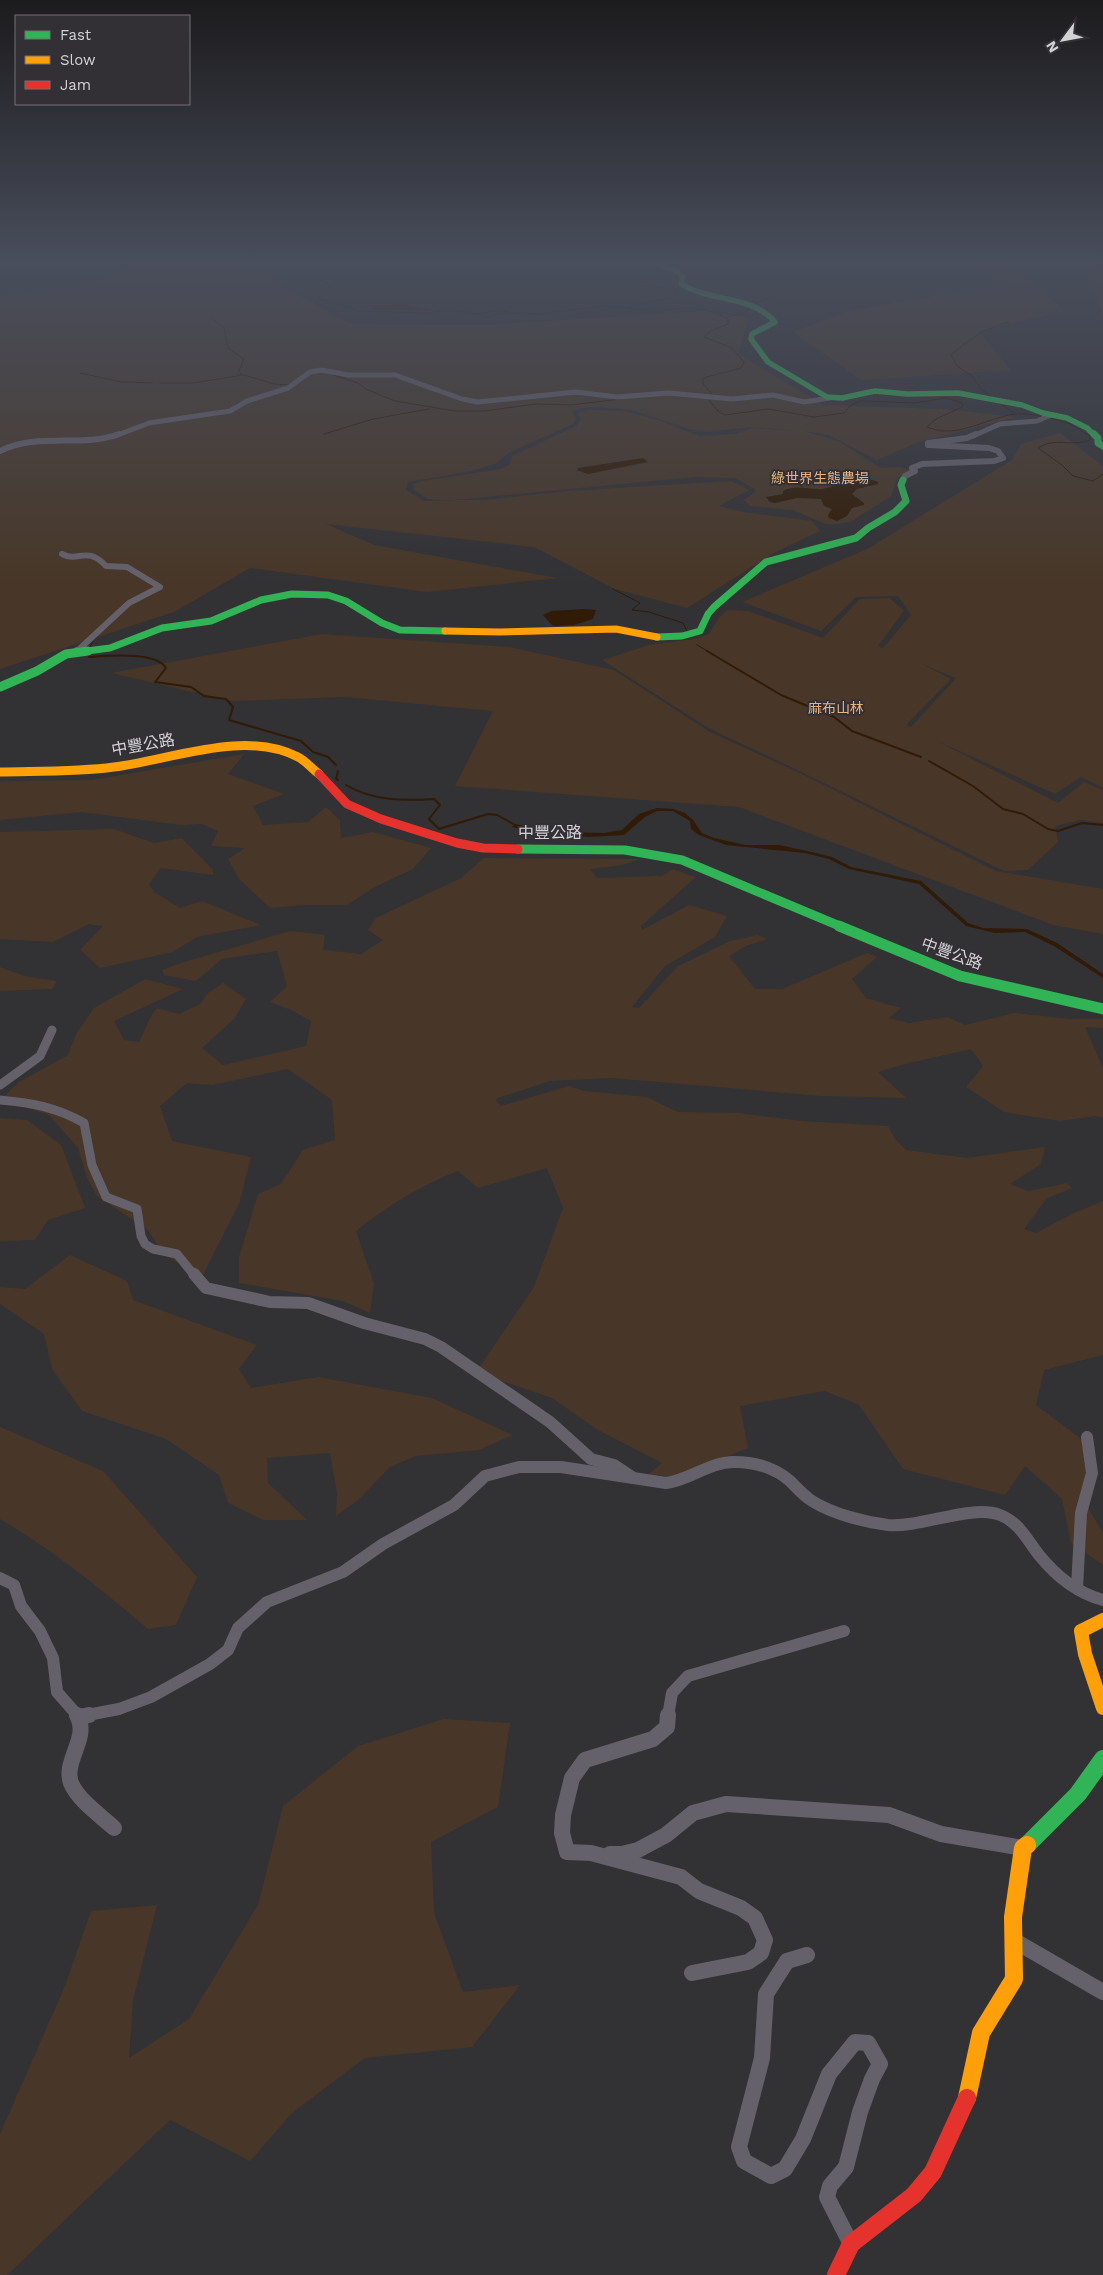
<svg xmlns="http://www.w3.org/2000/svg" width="1103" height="2275" font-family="'Work Sans','Noto Sans TC',sans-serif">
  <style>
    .green { fill: #483728; fill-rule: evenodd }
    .water { fill: #311b06 }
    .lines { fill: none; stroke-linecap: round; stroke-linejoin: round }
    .stream-far1 { stroke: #311b06; stroke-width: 1 }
    .stream { stroke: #311b06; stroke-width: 2 }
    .street-far5 { stroke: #65616b; stroke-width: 5 }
    .street-far4 { stroke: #65616b; stroke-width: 6 }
    .street-far3 { stroke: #65616b; stroke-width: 8 }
    .street-far2 { stroke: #65616b; stroke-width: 9 }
    .street-far1 { stroke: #65616b; stroke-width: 12 }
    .street { stroke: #65616b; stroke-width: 16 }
    .fast-far4 { stroke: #30b455; stroke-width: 5.5 }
    .fast-far3 { stroke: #30b455; stroke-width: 7 }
    .fast-far2 { stroke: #30b455; stroke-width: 9 }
    .fast-far1 { stroke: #30b455; stroke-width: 11 }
    .fast { stroke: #30b455; stroke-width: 18 }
    .slow-far3 { stroke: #ff9f0a; stroke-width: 7 }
    .slow-far2 { stroke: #ff9f0a; stroke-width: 9 }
    .slow-far1 { stroke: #ff9f0a; stroke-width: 14 }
    .slow { stroke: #ff9f0a; stroke-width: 18 }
    .jam-far1 { stroke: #e5322d; stroke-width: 9 }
    .jam { stroke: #e5322d; stroke-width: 18 }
    .labels { text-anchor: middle; stroke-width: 4; stroke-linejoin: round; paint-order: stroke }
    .far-park-label { font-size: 14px; fill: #e6b387; stroke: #323035 }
    .street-label { font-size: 16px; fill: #d2d1d4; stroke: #323035 }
  </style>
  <rect width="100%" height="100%" fill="#323134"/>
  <g class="green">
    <path d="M134,264H242L351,324L485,325L701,311L749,318L738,354L824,405L944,409L1016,417L916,443L877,460L829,435L804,431L840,442L881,468L901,467L913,471L897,478L891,496L852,521L839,524H826L792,510L750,506L744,500L755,492V489L735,478L696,477L454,500H486L568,491L731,481L749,490L719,506L744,512L812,521L820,531L774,553L687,608L615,589L534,547L326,524L374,545L558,578L427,592L250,568L174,612L0,669V297L50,289L82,288ZM593,407L633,410L689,429L707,432L750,427L803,431L752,428L735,434L700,436L658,420L625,411L589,410L578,413L581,420L576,426L512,456L510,464L501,469L423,481L413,484L414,490L428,499L453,501H424L406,490L408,482L471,471L495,464L510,452L573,424L576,418L572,411L582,408Z"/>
    <polygon points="970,264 1015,264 1033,284 1065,311 978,331 1011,370 862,380 793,332 852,310 1008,284"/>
    <polygon points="1083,264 1103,264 1103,320 1090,270"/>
    <path d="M1060,433L1103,466V788L1081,777L1055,794L935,740L1058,803L1084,782L1103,790V823L1080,820L1055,826L1058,842L1028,870L1004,871L789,766L710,729L602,660L649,645L694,639L709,634L718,619L727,610L748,611L823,638L860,599L890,598L904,611L878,646L883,648L911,615L898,596L856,597L821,631L742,602L867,549L1012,460L1021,444ZM922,664L956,678L911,727L906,725L951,679Z"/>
    <polygon points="322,634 509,647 614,670 710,732 802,774 996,871 1103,889 1103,934 1053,925 739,807 455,786 493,711 345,697 232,701 111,673"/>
    <polygon points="244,754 228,774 284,794 253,806 263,825 308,822 326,807 340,820 341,838 373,832 431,848 413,869 373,888 347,905 304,905 270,908 239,879 228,859 245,848 211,846 218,831 202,824 181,825 82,812 0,820 0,781 92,780"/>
    <polygon points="114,829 154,843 182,838 213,870 213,875 161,868 149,884 154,892 180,908 202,901 261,925 197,937 173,952 100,968 80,950 103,926 89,924 53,942 0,939 0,832"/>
    <path d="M484,858L640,859L623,865L590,869L597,878L662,876L673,869L696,877L641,926L642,930L689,905L727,916L715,937L665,966L632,1007L639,1008L678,966L730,941L758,935L767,939L746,946L729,956L755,989H782L867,953L877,957L852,979L866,998L901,1008L889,1018L909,1023L947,1017L965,1025L1015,1013L1070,1019H1103V1028L1085,1027L1103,1068V1118L1096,1116L1060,1121L1004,1112L966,1087L983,1066L971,1049L905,1064L878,1072L906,1098L821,1096L611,1078L550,1081L495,1099L501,1106L569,1086L584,1091L647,1097L678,1112L738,1113L802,1121L888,1126L896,1140L906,1150L967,1158L1045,1147L1041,1164L1010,1184L1028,1191L1067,1183L1072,1188L1046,1199L1024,1229L1036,1233L1074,1213L1103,1201V1355L1044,1370L1036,1405L1088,1444L1083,1499L1103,1533V1565L1071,1543L1062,1499L1025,1466L1005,1495L903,1469L859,1405L825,1391L740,1406L748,1448L674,1477L649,1474L662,1463L598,1430L552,1398L476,1372L534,1287L563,1208L547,1168L478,1188L458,1171C418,1187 391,1204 356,1231L374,1284L370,1313L343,1301L239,1283V1257L258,1194L281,1184L303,1150L335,1140L332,1100L288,1069L212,1085L187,1083L160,1106L172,1141L251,1157L239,1204L202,1277L163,1254L148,1230L97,1196L87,1178L78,1148L49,1115L1,1099L19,1082L68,1055L76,1034L94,1008L145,979L183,989L114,1021L124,1040L139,1042L151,1016L157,1008L179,1014L200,1004L208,993L223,983L246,999L234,1019L202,1048L223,1065L306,1046L311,1021L291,1010L270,1002L287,986L277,951L222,959L196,981L164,975L162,970L181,963L290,931L325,935L323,950L361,954L383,940L368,930L376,918L461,878Z"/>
    <polygon points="0,967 25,976 57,981 52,989 0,991"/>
    <polygon points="0,1118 27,1120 61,1145 85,1208 48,1220 35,1240 0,1241"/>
    <polygon points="70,1255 127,1281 133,1300 257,1345 239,1369 251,1388 318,1377 432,1398 513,1435 479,1450 416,1456 390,1467 358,1500 336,1516 337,1492 330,1453 267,1458 268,1483 307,1520 263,1520 228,1503 219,1475 166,1439 82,1411 52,1369 44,1334 0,1304 0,1287 25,1289"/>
    <path d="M0,1427L103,1471L197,1577L176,1625L148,1629C101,1589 54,1551 0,1519Z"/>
    <polygon points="444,1719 510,1723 498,1807 431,1842 434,1913 463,1992 520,1985 472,2047 365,2058 292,2113 250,2161 170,2120 7,2275 0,2275 0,2134 65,1986 91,1911 157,1905 133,2000 129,2058 189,2019 258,1905 283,1806 358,1746"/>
  </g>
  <g class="water">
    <polygon points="401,304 432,310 370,310 374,306"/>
    <polygon points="643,458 648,462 588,474 577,470 578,468 584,467"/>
    <path d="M850,476H861L878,482V484L857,489L852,494L864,503V505L852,508L847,516L837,521L829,518L828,515L832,509L824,506L821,499L797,498L775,503L770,502L766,497L783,494V491C796,484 809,490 822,489C834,487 842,482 850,476Z"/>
    <polygon points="584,609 596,610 593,619 574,625 553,626 543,615 551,611"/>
    <polygon points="657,808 673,809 685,813 693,820 702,833 714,838 745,845 779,845 807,851 832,857 851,867 921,881 968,923 983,928 1027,929 1057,943 1103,974 1103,978 1054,946 1025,932 995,933 966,926 919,884 849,869 829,859 805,853 726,845 699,835 691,829 690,821 673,811 657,811 645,817 624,835 589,837 540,833 512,827 515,824 557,832 604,833 622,830 639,814"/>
  </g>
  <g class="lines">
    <g class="stream-far1">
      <polyline points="286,264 314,271 321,280 332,286 320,293 320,299 360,311 427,313 448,310 477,314 503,310 509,313"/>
      <path d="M621,264L619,269L635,276L654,279L641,284L642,286L669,288L678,293L671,298L630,306L629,308C666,317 691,297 728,319V324L709,332L704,337L732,348L744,362L741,368L703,378V384L711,393V397"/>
      <polyline points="1098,264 1103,269"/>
      <polyline points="621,266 647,264"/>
      <polyline points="686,275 699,275"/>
      <polyline points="653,278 679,276"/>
      <polyline points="752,305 771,297"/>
      <polyline points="485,317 505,313 539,314 604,306 629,308"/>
      <polyline points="726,317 744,314 751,307"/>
      <polyline points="211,318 224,328 228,348 244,359 239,371 241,374 274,384 289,385"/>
      <polyline points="80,373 122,382 152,383"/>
      <polyline points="333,375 358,383 366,389 395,401 455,411 484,411 536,404 571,405 620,399"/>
      <polyline points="160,383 193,383 243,375"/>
      <path d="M708,399L719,412L725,415L768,409L814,417L844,413L851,405L861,401L915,403L945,398L963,403L962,407L936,419L927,427C957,440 985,418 1015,414C1025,413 1034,415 1043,417"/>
      <path d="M994,399L980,388L972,376L957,366L951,355C969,339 986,328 1009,322"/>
      <polyline points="997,401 1014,413"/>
      <polyline points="235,405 245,400"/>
      <path d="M1050,418L1070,424L1090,436V440C1073,447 1053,437 1038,448L1062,465L1073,476L1093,481L1103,474"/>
      <polyline points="324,434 373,419 429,409"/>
      <polyline points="613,589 640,603 632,610 649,612 683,623 688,633"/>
      <polyline points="697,645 709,652"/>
      <polyline points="88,649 93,642"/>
    </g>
    <g class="stream">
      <polyline points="707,651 781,695 834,717 852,731 921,757"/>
      <path d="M88,653L89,657C107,656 156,651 166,668L155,682L191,687L204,696L226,699L233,707L229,720L301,741L313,752L328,757L336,765"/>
      <polyline points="929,761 973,786 1003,809 1023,814 1048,829 1058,831 1082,823 1103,825"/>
      <polyline points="338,771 336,779 338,780"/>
      <path d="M346,785C373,801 403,801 434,799L440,805L429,819L439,829L488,814L497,815L515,825"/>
    </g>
    <g class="street-far5">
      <polyline points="115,436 149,423 230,411 247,401 288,388 310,372 321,370 349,375 395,375 462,399 478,402 576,392 617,397 669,393 732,399 773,395 804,402 830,398"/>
      <polyline points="973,436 1000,424 1037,421 1051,415"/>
    </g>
    <g class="street-far4">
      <path d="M0,451C38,432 81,448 119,434"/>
      <polyline points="903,480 905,476 915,471 912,468 922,464 994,461 1003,458 998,451 989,448 928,445 928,443 967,438 976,434"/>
      <path d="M62,554C79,563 86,545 106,566L127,567L160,587L129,603L76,652"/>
    </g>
    <polyline class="street-far3" points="75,653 77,651"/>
    <g class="street-far2">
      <polyline points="0,1085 40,1056 52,1030"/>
      <path d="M0,1100C32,1103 56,1107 84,1123L92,1165L106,1197L137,1209L141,1236L145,1244L153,1249L177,1254L194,1275"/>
    </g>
    <g class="street-far1">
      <polyline points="194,1274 206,1288 270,1302 308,1303 364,1323 425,1339 441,1347 550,1422 591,1459 614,1465 632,1477"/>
      <polyline points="0,1578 14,1585 21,1606 40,1631 53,1658 57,1692 78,1716"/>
      <polyline points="1077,1588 1081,1513 1092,1473 1087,1437"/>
      <path d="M82,1716L119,1709L151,1697L210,1664L228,1650L238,1628L267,1602L343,1572L383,1544L454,1505L485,1476L519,1467H561L666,1483C690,1480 709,1462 734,1462C755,1462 774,1467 790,1481C797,1488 804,1496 812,1501C833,1514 864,1522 888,1525C921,1528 971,1504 1000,1515C1019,1522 1028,1541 1039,1555C1056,1576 1077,1593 1103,1600"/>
      <polyline points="668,1716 672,1693 688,1676 844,1631"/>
    </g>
    <g class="street">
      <path d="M77,1715C90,1738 63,1760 71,1783C78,1800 100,1815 114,1828"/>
      <polyline points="668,1715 667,1727 653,1739 585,1760 572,1778 563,1815 562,1833 567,1852 591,1853 681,1877 699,1891 741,1908 755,1918 765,1940 761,1953 748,1962 692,1973"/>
      <polyline points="79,1717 89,1715"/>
      <polyline points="610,1854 622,1854 638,1850 666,1835 693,1813 726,1804 889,1815 941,1834 1023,1848"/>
      <polyline points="1013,1940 1103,1992"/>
      <polyline points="807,1955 787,1961 766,1994 762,2058 739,2147 744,2161 771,2176 785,2169 803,2139 829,2074 855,2042 868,2043 880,2064 872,2079 860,2112 846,2167 830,2186 827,2197 851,2244"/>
    </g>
    <path class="fast-far4" d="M658,264L671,268L683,276L681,284C710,302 752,295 775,322L752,334L751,339L768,362L827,397L842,398L875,391L907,394L958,393L1022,405L1043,413L1067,418L1087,428L1095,436"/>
    <g class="fast-far3">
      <polyline points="1094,434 1098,438 1098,443 1103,446"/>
      <polyline points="657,637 682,636 700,631 708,614 714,607 766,562 856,538 868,528 895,512 906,501 901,485 903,480"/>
      <polyline points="79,652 110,648 162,628 211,621 261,600 292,594 328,595 346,601 382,623 400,630 445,631"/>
    </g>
    <g class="fast-far2">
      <polyline points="0,687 37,671 66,654 88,651"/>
      <polyline points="518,849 625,850 682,860 842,927"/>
    </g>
    <polyline class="fast-far1" points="839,926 960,976 1103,1009"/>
    <polyline class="fast" points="1027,1845 1078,1794 1103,1759"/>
    <polyline class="slow-far3" points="445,631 500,632 616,629 657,637"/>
    <path class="slow-far2" d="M0,772C38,771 77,772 114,767C170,760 245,729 298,757C306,761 312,769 319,774"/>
    <polyline class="slow-far1" points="1103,1620 1081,1631 1085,1654 1103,1708"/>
    <polyline class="slow" points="967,2098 981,2033 1014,1979 1013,1917 1023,1848 1027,1845"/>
    <polyline class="jam-far1" points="319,774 347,804 381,819 457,843 483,848 518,849"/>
    <polyline class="jam" points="836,2275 851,2244 914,2195 933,2172 967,2098"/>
  </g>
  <linearGradient id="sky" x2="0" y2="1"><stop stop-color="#1c1b1d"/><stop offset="0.45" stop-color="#494e5c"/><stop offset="1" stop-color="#494e5c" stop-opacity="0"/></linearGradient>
  <rect width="1103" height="582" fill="url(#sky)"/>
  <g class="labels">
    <g class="far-park-label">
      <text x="820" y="483">綠世界生態農場</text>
      <text x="836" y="713">麻布山林</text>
    </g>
    <g class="street-label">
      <text transform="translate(143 744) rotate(-10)" y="6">中豐公路</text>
      <text x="550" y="838">中豐公路</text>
      <text transform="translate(952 953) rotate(20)" y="6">中豐公路</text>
    </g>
  </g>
  <rect x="15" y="15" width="175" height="90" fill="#323035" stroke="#727075"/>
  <rect x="25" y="31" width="25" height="8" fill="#30b455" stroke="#727075"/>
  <text x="60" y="40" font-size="15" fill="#d2d1d4">Fast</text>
  <rect x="25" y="56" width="25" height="8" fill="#ff9f0a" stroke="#727075"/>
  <text x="60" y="65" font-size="15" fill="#d2d1d4">Slow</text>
  <rect x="25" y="81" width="25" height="8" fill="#e5322d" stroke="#727075"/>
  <text x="60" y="90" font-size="15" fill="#d2d1d4">Jam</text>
  <g transform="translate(1063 40) rotate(238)" stroke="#323035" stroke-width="4" paint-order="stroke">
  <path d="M0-4L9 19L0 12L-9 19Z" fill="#d2d1d4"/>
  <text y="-8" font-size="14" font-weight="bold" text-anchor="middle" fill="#d2d1d4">N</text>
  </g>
</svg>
